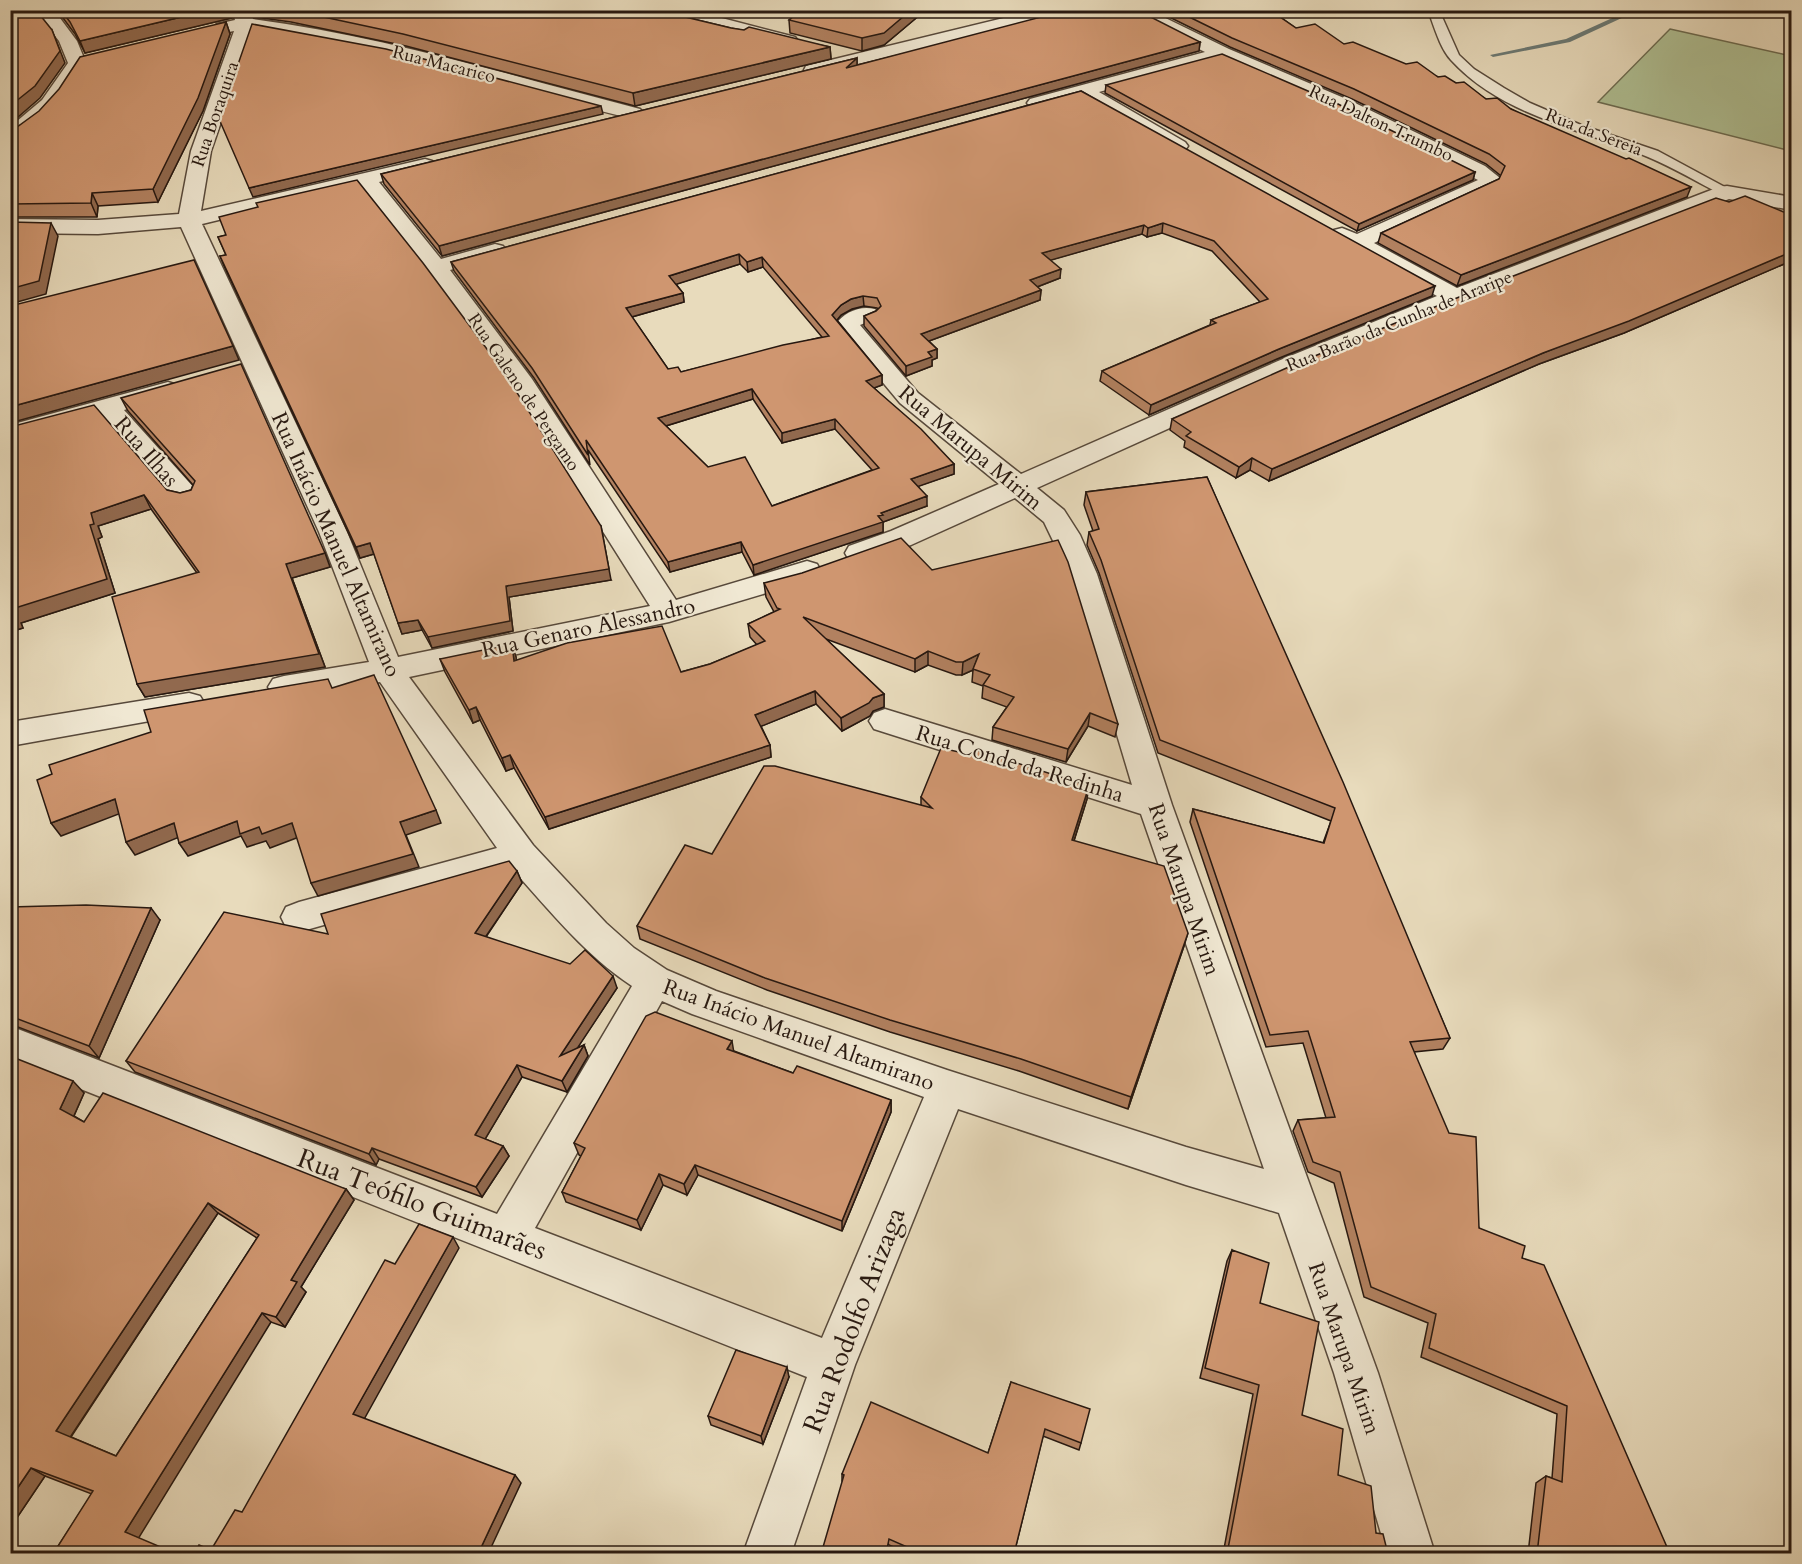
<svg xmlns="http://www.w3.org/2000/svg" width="1802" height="1564" font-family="Cardo,serif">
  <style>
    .green { fill: #b0c195; stroke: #6c6c52; stroke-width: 1.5 }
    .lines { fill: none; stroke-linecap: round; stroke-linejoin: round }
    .stream { fill: #6b7974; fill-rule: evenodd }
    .lane-casing { stroke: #57493b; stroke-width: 3 }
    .street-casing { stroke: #57493b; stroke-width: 3 }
    .lane { fill: #f0e8d3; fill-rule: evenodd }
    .street { fill: #f0e8d3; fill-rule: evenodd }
    .wall { fill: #b28160; stroke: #271810; stroke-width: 1.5; fill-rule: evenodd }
    .shaded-wall { fill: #91694e; stroke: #271810; stroke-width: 1.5 }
    .building { fill: #cf9670; stroke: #271810; stroke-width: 1.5; fill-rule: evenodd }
    .labels { text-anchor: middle; stroke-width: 4.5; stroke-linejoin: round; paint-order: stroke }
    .far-street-label { font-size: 18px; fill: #271810; stroke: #f0e8d3 }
    .street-label { font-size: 22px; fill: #271810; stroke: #f0e8d3 }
    .near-street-label { font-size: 27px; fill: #271810; stroke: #f0e8d3 }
  </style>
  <rect width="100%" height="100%" fill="#e8dbbc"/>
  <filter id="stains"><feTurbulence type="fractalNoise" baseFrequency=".00333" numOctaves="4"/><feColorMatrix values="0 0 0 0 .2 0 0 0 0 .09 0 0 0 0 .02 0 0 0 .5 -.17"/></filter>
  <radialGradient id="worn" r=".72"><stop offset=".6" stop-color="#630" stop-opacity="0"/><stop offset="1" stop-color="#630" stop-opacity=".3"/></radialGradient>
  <polygon class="green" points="1670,29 1791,56 1791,151 1598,102"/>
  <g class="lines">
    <polygon class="stream" points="1630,10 1639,10 1570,42 1493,57 1490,55 1566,39"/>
    <defs>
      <path id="lane" d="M1428,10H1439L1459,55L1474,69L1504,88L1530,103L1581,125L1658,151L1734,192L1727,196L1722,195C1698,182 1674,168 1648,157C1582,129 1502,116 1451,60C1440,48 1434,26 1428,10Z"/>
      <g id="street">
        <path d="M35,10H54L77,41L86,63C72,91 43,134 10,142V127L42,100L68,63L59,41Z"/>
        <path d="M232,10H250L253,19C384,36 512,76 640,109L643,113L640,117L633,119C507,88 382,46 253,29L211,151L201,211L425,159L432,161L435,165L432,169L379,182L441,259L495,244L503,246L506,251L503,256L450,270L532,379L676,600L807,561L817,564L821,571L817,578L669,622L409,677L533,845L606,923L634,948L667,970L716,991L947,1070L1186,1147L1264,1169L1141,814L874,729L869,721L874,713L885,709L1132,785L1069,574L1044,522L1015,498L911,545L859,562L849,560L845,553L849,546L891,531L999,484L900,403L835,325C844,312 860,305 875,309L879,314L875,319L860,325L918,393L1021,474L1278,361L1437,296L1348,248L1334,240L1331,235L1334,230L1342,228L1357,234L1478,180L1337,109L1221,59L1099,92L1185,142L1188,146L1185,150H1171L1080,97L1037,109L1030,107L1027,103L1030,99L1205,52L1128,14L1125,10H1149L1229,49L1351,101L1485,166L1500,178L1495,187L1374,243L1457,288L1719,187L1727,186L1792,197V210L1729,199L1464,302L1296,371L1037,488L1064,510L1080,535L1097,574L1172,805L1378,1373L1435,1554H1387L1334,1373L1279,1213L1186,1185L958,1109L855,1365L791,1554H743L807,1377L10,1061V1026L497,1214L632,986C585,955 551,912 514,871L299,932L286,927L281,917L286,907L299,902L497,848L380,682L284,698L273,695L268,687L273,679L284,676L369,662L319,532L181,227L98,234L10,233V219L98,220L179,214L191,151L234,31L223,33L217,32L214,28L217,24L235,20ZM360,186L428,272L508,381L650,606L398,657L347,532L202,224ZM662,1001L692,1014L924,1097L822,1338L535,1228Z"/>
        <polygon points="659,10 691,10 795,37 798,41 795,45 789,47 662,14"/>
        <polygon points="1037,10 1070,10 1067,14 813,76 806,74 804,70 806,66"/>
        <polygon points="168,382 177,385 181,390 177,395 124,410 196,490 200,496 196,502 186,505 176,502 102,416 10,441 10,425"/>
        <polygon points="189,693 200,696 205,704 200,712 10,746 10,722"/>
      </g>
    </defs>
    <use href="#lane" class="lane-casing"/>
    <use href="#street" class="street-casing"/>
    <use href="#lane" class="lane"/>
    <use href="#street" class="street"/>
  </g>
  <g class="wall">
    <polygon points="57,10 231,10 232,18 85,53 75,34"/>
    <polygon points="251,10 656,10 731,28 830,47 831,59 635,106 406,46 291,22 255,17"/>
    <polygon points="802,10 921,10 921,14 884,45 862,51 790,33 789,20"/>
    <polygon points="1155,10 1270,10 1296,28 1456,83 1486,99 1511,109 1687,197 1457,286 1378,243 1381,233 1499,179 1501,176 1486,164 1352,99 1230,47"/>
    <polygon points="1068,14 1200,42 1199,51 442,256 384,184 381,174 857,58 857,65"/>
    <polygon points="226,22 230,34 203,111 158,202 98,206 97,217 10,217 10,129 17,127"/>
    <polygon points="1106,85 1475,172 1473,180 1357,231 1105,93"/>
    <path d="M1081,91L1432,296L1277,359L1149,415L1100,381L1102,371L1210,325L1211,320L1260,302L1212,251L1201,247L1162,233L1147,237L1142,234L1050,260L1060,278L1037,287L1041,290L1040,300L929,341L937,349V358L932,360V366L906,376L864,326V316L876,311L878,309L877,308L864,306L852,309L841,315L837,320L882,375V385L874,388L954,464V474L918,486L927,506L883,522V532L754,575L742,552L670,572L588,450L590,465L534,378L454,271L451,262ZM740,264L748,272L763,267L822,337L681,372L668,369L632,317L684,302L683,293L676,284ZM753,399L782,443L835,429L872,470L772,506L708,467L666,426Z"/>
    <polygon points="1729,202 1791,215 1791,261 1624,333 1539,364 1269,481 1250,470 1236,478 1184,447 1185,441 1170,430 1172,419"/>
    <polygon points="226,235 611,580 509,597 513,631 432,648 422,630 402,634 374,554 360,558 224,266 220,256 226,255 218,237"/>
    <polygon points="121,398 325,553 330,567 292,578 325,667 145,697 137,684 197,573 151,509 98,526 102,537 98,539 115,593 21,623 23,628 10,632 10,427 167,490 180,493 191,490 193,485 128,411"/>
    <polygon points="1207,477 1450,1038 1443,1049 1414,1052 1479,1228 1522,1258 1670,1554 1528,1554 1536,1483 1546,1476 1552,1478 1557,1414 1421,1357 1428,1323 1364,1297 1334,1183 1308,1172 1293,1131 1298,1120 1326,1118 1303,1043 1266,1047 1190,822 1193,809 1323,843 1331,821 1158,753 1099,573 1087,545 1089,532 1093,531 1084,505 1086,492"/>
    <polygon points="932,570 1118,724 1115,737 1088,726 1066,762 992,740 993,727 1007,707 982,698 983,686 972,682 973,670 962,675 956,675 928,665 915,672 826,639 884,694 884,707 873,711 870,716 842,731 816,704 761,726 770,745 771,757 549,829 514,768 506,771 480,720 473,723 445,672 440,659 516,657 516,660 681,672 710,664 757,645 750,637 748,624 774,612 766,597 764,583"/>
    <polygon points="921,797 1087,799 1074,841 1184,946 1128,1109 1019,1071 890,1032 767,990 640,939 637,926 712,854 921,805"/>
    <polygon points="517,871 522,883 486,937 617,988 577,1048 584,1045 588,1056 567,1092 522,1077 485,1139 503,1146 509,1156 482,1197 379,1159 376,1165 135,1072 126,1061 328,934"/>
    <polygon points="10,907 160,920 99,1058 10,1024"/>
    <polygon points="734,1051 793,1073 891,1100 891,1112 842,1231 698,1175 687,1195 663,1185 641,1230 566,1202 562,1192 581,1156 579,1155 574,1143"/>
    <path d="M10,1056L84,1093L74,1116L84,1122L346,1189L354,1200L301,1287L306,1292L285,1327L271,1322L53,1554L92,1494L45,1476L10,1528ZM218,1213L257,1238L116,1456L71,1437Z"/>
    <polygon points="1232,1250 1260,1303 1302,1415 1338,1475 1376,1533 1388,1554 1223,1554 1253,1394 1200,1378 1227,1261"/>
    <polygon points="789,1377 763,1444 711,1425 708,1416"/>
    <polygon points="1011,1382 1081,1443 1079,1450 1043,1436 1014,1554 909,1554 889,1545 842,1481 842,1474 988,1453"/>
  </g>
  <g class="shaded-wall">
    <polygon points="211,10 231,10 232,18 85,53 80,41"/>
    <polygon points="911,10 921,10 921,14 884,45 862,51 862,38"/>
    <polygon points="226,22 230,34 203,111 158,202 153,189"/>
    <polygon points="52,30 65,63 40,98 10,124 10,106"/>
    <polygon points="1200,42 1199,51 442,256 439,246"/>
    <polygon points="830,47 831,59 635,106 633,93"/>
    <polygon points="857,58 857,68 846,68"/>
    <polygon points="601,106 603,114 253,197 249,188"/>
    <polygon points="1475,172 1473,180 1357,231 1359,224"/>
    <polygon points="1691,187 1687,197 1457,286 1461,275"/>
    <polygon points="92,193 98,206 97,217 91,203"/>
    <polygon points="51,223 58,236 46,294 10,304 10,289"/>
    <polygon points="1163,223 1162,233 1147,237 1148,228"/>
    <polygon points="1144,225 1142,234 1041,263 1042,253"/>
    <polygon points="1791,252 1791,261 1624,333 1539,364 1269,481 1272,469 1543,353"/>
    <polygon points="739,254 740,264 671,286 669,276"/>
    <polygon points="762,257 763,267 748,272 747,262"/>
    <polygon points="1061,269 1060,278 1029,290 1030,280"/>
    <polygon points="1435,286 1432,296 1277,359 1149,415 1151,405 1279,349"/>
    <polygon points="1041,290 1040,300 921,344 921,334"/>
    <polygon points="683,293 684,302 628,318 626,308"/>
    <polygon points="863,296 864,306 852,309 841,315 833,325 832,315 841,305 851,299"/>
    <polygon points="233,346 239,360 10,423 10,407"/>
    <polygon points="937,349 937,358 932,360 932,366 906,376 906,366 928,352"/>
    <polygon points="882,375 882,385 866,391 866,381"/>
    <polygon points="752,389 753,399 659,428 658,418"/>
    <polygon points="835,419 835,429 782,443 782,433"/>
    <polygon points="1252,458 1250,470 1236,478 1239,467"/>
    <polygon points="954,464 954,474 911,489 911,479"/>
    <polygon points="144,495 151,509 98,526 102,537 98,539 115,593 21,623 23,628 10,632 10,615 12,609 90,525 91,513"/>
    <polygon points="927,496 927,506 883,522 883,532 754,575 753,565 878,516 881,513"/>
    <polygon points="601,526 611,580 509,597 513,631 432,648 428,637"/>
    <polygon points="741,542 742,552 670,572 668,562"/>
    <polygon points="370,543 374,554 360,558 356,547"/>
    <polygon points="325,553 330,567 292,578 325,667 145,697 137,684 286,564"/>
    <polygon points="418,620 422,630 402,634 398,623"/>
    <polygon points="512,644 516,657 518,674 514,661"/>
    <polygon points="928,651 928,665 915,672 915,659"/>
    <polygon points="979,654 973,670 962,675 963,662"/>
    <polygon points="815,691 816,704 757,728 755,715"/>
    <polygon points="884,694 884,707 873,711 870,716 842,731 841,718 873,698"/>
    <polygon points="476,707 480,720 473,723 469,710"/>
    <polygon points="1090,713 1088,726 1066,762 1068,749"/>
    <polygon points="770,745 771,757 549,829 545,817"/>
    <polygon points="510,755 514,768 506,771 502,758"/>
    <polygon points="1089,786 1087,799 1070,853 1072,840"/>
    <polygon points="115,799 124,812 61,836 51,823"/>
    <polygon points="436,810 441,823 406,835 419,867 318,896 311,883 400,822"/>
    <polygon points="237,821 259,827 292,823 299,837 270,848 266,841 247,847 241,836 188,856 179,843"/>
    <polygon points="174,823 182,836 135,855 126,842"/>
    <polygon points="517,871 522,883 480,945 475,933"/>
    <polygon points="151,908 160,920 99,1058 89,1046"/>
    <polygon points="1188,933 1184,946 1128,1109 1131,1097"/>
    <polygon points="613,976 617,988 565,1067 560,1056"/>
    <polygon points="732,1041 734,1053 727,1049"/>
    <polygon points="584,1045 588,1056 567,1092 562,1081"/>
    <polygon points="517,1065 522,1077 481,1146 475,1135"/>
    <polygon points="73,1081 84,1093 72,1120 60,1109"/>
    <polygon points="891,1100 891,1112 842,1231 842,1221"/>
    <polygon points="503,1146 509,1156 482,1197 476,1187"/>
    <polygon points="372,1148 379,1159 376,1165 369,1154"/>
    <polygon points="695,1165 698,1175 687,1195 684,1184"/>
    <polygon points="659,1174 663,1185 641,1230 637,1220"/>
    <polygon points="346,1189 354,1200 301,1287 306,1292 285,1327 276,1317 291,1280"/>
    <polygon points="208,1203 218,1213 69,1439 56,1431"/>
    <polygon points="453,1237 459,1248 362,1423 353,1414"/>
    <polygon points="262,1313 271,1322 138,1539 125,1532"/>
    <polygon points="787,1367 789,1377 763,1444 761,1436"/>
    <polygon points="31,1468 45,1476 10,1528 10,1499"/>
    <polygon points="515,1475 521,1483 488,1554 478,1554"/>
  </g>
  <g class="building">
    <polygon points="10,10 36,10 52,30 60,51 35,86 10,106"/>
    <polygon points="61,10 211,10 80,41 70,22"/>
    <polygon points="291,10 656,10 731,28 744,30 749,27 830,47 633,93 403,34"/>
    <polygon points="802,10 911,10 884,33 862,38 789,20"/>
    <polygon points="1081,10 1137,10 1200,42 439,246 381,174 857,58 846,68 1064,11 1068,14"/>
    <polygon points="1175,10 1270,10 1296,28 1315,24 1344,44 1353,42 1406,64 1417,62 1438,77 1445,76 1456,83 1464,82 1486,99 1497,98 1511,109 1626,159 1629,158 1691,187 1461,275 1381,233 1499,179 1505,166 1489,154 1354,89 1232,38"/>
    <polygon points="226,22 198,98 153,189 92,193 91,203 10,204 10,129 17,127 39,111 59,89 80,57"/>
    <polygon points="252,24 386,49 601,106 249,188 219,119"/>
    <polygon points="1222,54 1338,104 1475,172 1359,224 1106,85"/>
    <path d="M1081,91L1435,286L1279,349L1151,405L1102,371L1216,323L1211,320L1268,299L1214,241L1203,237L1163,223L1148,228L1144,225L1042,253L1061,269L1030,280L1041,290L921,334L937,349L928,352L932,357L906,366L864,316L876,311L881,306L877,298L863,296L851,299L841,305L832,315L882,375L866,381L921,429L954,464L911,479L927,496L881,513L883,515L878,516L883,522L753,565L741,542L668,562L586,440L588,455L532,368L451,262ZM739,254L747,262L762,257L829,336L783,345L681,372L678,367L668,369L626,308L683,293L669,276ZM752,389L782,433L835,419L879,468L772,506L745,457L708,467L658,418Z"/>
    <polygon points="357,180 423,263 504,372 601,526 609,569 506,586 510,621 428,637 418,620 398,623 370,543 356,547 220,256 226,255 218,237 226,235 219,217 258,207 256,203"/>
    <polygon points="1745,196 1791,215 1791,252 1629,321 1543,353 1272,469 1252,458 1239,467 1186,436 1191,432 1172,419 1300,362 1469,293 1716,198 1729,202"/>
    <polygon points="10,222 51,223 39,281 10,289"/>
    <polygon points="194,260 233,346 10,407 10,306"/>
    <polygon points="241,364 325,553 286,564 319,654 137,684 112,597 199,572 144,495 91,513 94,524 90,525 107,579 12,609 14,614 10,615 10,427 94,405 167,490 180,493 191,490 195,481 121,398"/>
    <polygon points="1207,477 1343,782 1450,1038 1410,1042 1449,1133 1476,1137 1479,1228 1525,1246 1522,1258 1544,1265 1670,1554 1537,1554 1546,1476 1562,1482 1567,1406 1429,1348 1436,1314 1371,1287 1340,1172 1313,1162 1298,1120 1335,1117 1308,1031 1270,1035 1193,809 1324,843 1335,808 1160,740 1101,560 1089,532 1099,529 1086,492"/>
    <polygon points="901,538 932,570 1058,540 1068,562 1118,724 1090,713 1068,749 993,727 1014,697 983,685 990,675 973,669 979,654 963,662 956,662 928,651 915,659 803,617 884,694 873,698 869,703 841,718 815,691 755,715 770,745 545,817 510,755 502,758 476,707 469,710 440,659 512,644 514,661 567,643 662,626 681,672 710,664 765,641 748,624 780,609 777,608 764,583 802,573"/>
    <polygon points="374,675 436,810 400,822 413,854 311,883 292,823 262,834 259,827 240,834 237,821 179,843 174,823 126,842 115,799 51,823 37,780 52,774 49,765 151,732 144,710 328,679 332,688"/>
    <polygon points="941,748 972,755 976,750 1089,786 1072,840 1164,866 1188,933 1131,1097 1021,1059 890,1020 765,978 637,926 685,845 712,854 764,766 775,766 932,808 921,797"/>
    <polygon points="509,861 517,871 475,933 570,964 585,950 613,976 560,1056 584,1045 562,1081 517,1065 475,1135 503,1146 476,1187 372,1148 369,1154 126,1061 224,912 328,934 321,914"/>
    <polygon points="86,905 151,908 89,1046 10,1016 10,907"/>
    <polygon points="655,1012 732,1041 727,1049 793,1073 797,1066 891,1100 842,1221 695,1165 684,1184 659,1174 637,1220 562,1192 585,1148 574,1143 646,1016"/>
    <path d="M10,1056L73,1081L60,1109L84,1122L103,1093L346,1189L291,1280L297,1282L276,1317L262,1313L125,1532L177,1554H53L93,1491L31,1468L10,1499ZM208,1203L259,1235L116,1456L56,1431Z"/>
    <polygon points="419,1224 453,1237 353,1414 515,1475 478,1554 194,1554 199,1545 211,1550 235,1510 242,1512 385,1260 395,1264"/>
    <polygon points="1232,1250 1269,1263 1260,1303 1319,1322 1302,1415 1343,1429 1338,1475 1371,1486 1376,1533 1383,1534 1388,1554 1227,1554 1259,1385 1205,1368"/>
    <polygon points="736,1350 787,1367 761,1436 708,1416"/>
    <polygon points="1011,1382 1090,1409 1081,1443 1045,1429 1014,1554 923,1554 889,1539 886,1554 821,1554 844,1475 842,1474 871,1402 988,1453"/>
  </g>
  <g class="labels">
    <g class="far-street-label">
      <text transform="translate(444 64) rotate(14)" y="6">Rua Macarico</text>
      <text transform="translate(215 114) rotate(-71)" y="6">Rua Boraquira</text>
      <text transform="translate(1381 123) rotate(25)" y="6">Rua Dalton Trumbo</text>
      <text transform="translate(1594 132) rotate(21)" y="6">Rua da Sereia</text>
      <text transform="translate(1399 321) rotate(-22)" y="6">Rua Barão da Cunha de Araripe</text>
      <text transform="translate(524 392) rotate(56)" y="6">Rua Galeno de Pergamo</text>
    </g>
    <g class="street-label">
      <text transform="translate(971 447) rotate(40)" y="8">Rua Marupa Mirim</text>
      <text transform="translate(147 451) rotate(49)" y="8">Rua Ilhas</text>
      <text transform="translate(337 544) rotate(66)" y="8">Rua Inácio Manuel Altamirano</text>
      <text transform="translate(588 627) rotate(-12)" y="8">Rua Genaro Alessandro</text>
      <text transform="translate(1020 763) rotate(17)" y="8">Rua Conde da Redinha</text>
      <text transform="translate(1185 889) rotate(71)" y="8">Rua Marupa Mirim</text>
      <text transform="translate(799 1034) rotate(20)" y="8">Rua Inácio Manuel Altamirano</text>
      <text transform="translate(1345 1348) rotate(71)" y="8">Rua Marupa Mirim</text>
    </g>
    <g class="near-street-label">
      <text transform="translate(422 1204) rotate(21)" y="9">Rua Teófilo Guimarães</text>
      <text transform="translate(854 1320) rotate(-69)" y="9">Rua Rodolfo Arizaga</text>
    </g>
  </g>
  <rect width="1802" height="1564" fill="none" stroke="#e8dbbc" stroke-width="36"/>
  <rect x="12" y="12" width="1778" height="1540" fill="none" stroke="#271810" stroke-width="3"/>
  <rect x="18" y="18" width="1766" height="1528" fill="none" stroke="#271810" stroke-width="1.5"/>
  <rect width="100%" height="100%" filter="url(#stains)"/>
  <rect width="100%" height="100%" fill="url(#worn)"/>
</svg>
